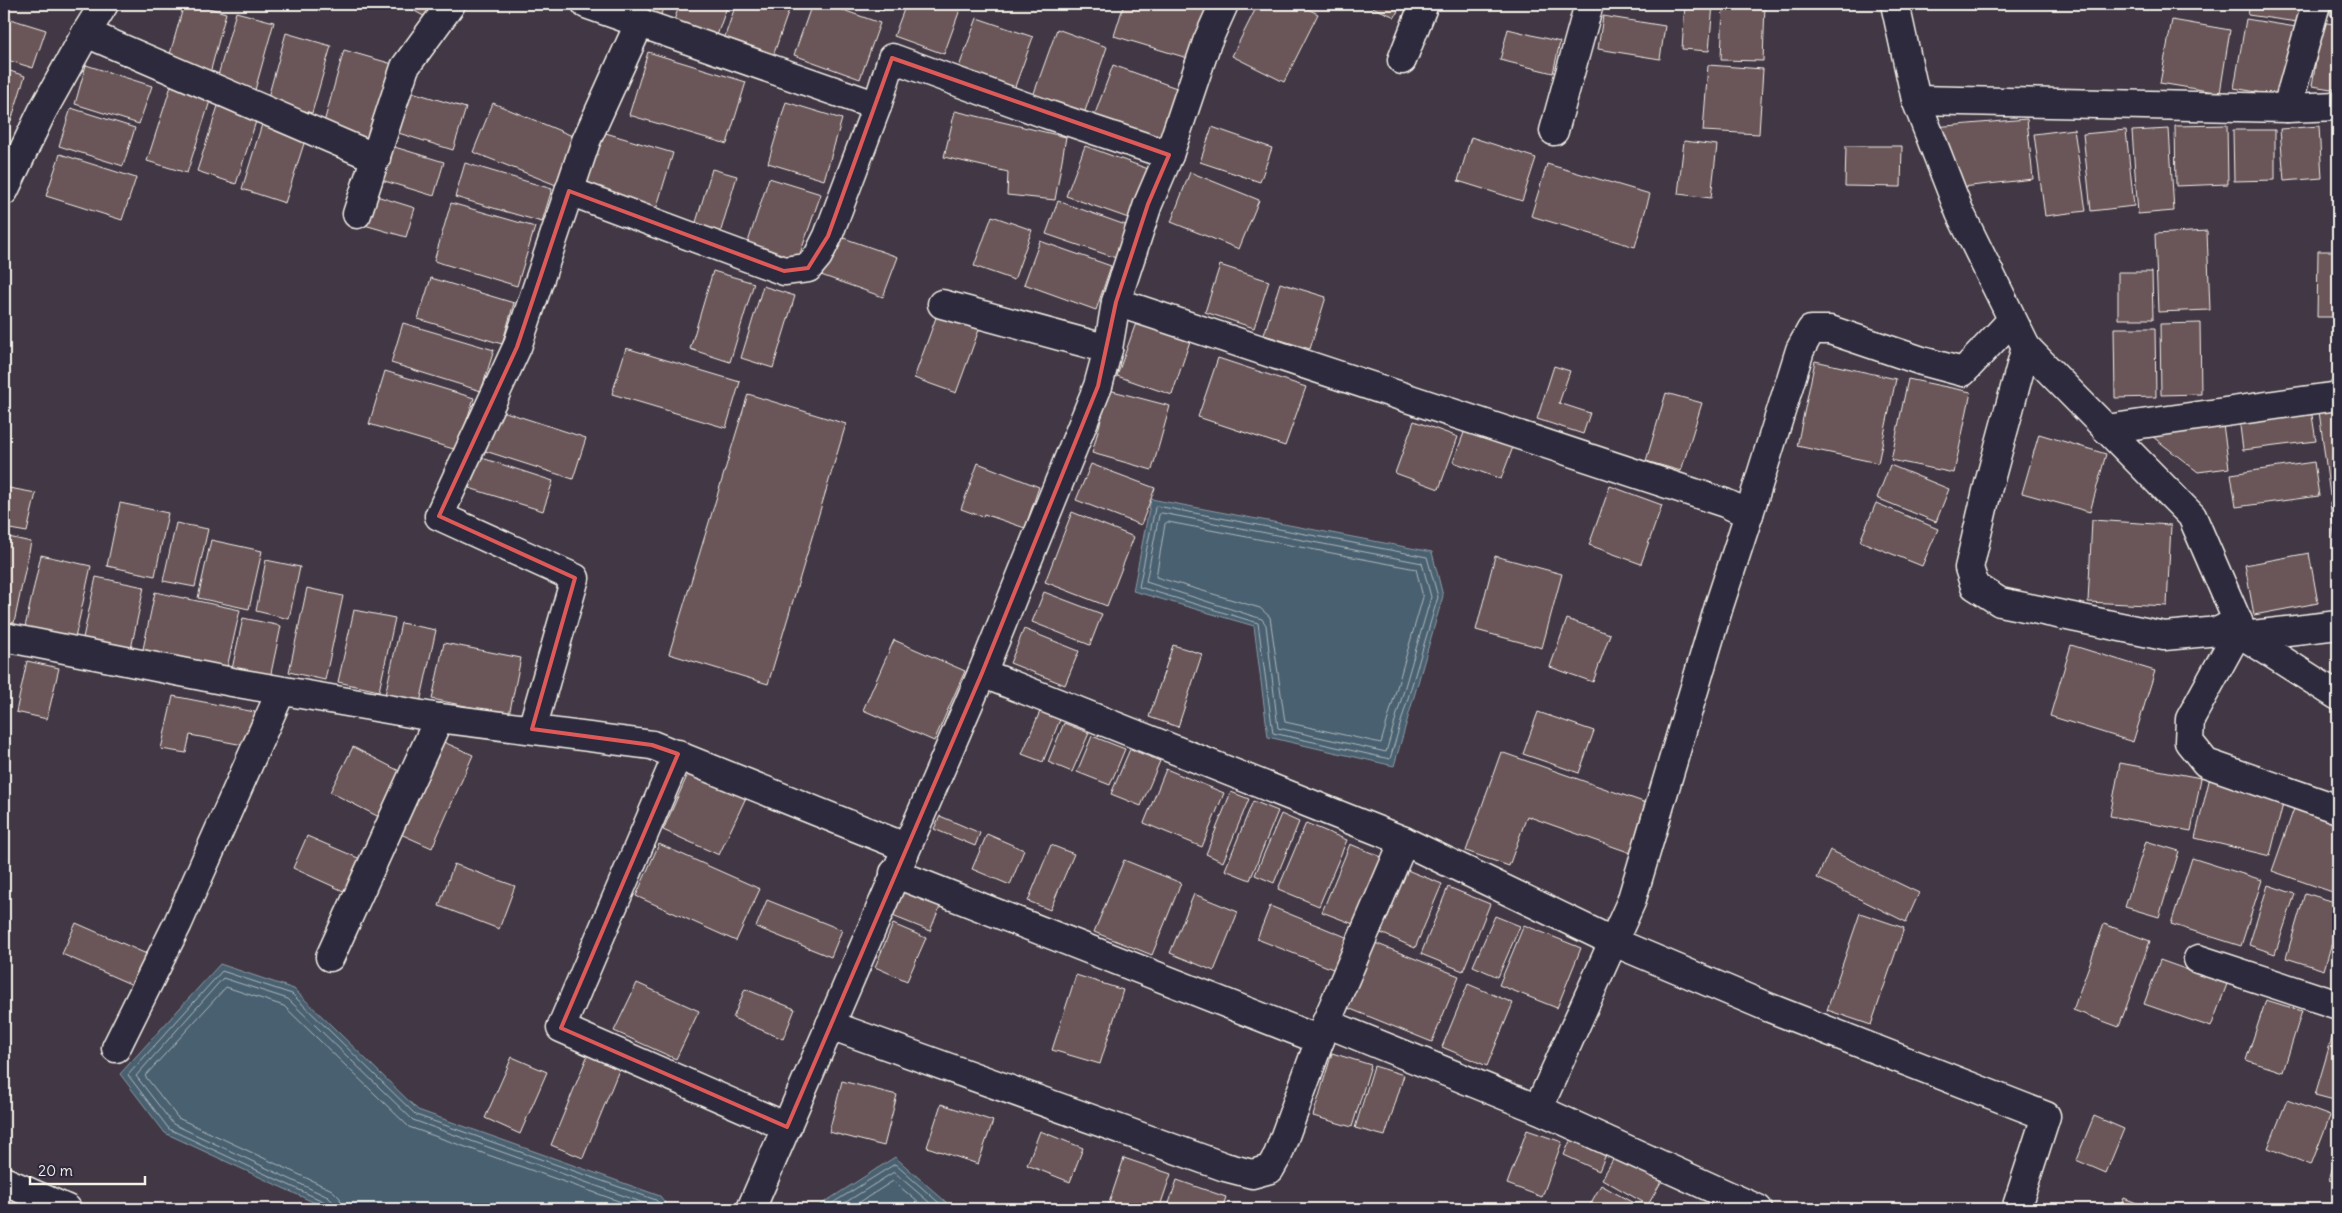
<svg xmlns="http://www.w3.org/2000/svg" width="2342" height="1213" font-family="Delius,sans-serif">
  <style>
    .water { fill: #486171; stroke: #8d9ba1 }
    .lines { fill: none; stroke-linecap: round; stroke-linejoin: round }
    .shore { stroke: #afb7b8; stroke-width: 1 }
    .building { fill: #6b5659; stroke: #f4f1e8 }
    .minor-casing { stroke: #f4f1e8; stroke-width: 31 }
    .motorway-casing { stroke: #f4f1e8; stroke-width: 31 }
    .minor { stroke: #2f2a3d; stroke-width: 28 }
    .motorway { stroke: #2f2a3d; stroke-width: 28 }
    .marked { fill: none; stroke: #de5a58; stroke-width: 4; stroke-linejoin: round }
  </style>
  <rect width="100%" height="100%" fill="#413745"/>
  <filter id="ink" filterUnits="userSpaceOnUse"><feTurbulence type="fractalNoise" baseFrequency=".02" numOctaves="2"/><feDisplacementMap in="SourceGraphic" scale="10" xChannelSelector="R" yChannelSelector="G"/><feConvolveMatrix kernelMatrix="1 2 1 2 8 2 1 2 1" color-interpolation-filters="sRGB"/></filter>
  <g filter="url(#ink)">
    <g class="water">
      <polygon points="1151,499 1432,552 1443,596 1394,766 1268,737 1254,626 1133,591"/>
      <polygon points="220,964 294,989 418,1110 660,1196 670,1209 328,1209 165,1133 120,1074"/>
      <polygon points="895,1157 954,1209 814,1209"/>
    </g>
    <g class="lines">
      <g class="shore">
        <polygon points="1157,506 1427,557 1438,597 1390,759 1273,733 1258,623 1139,587 1155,508"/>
        <polygon points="1162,513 1422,563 1431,597 1386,752 1278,728 1266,625 1262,619 1146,582 1159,515"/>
        <polygon points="1168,522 1416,569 1423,597 1381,743 1285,722 1270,617 1260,608 1156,577 1165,524"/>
        <polyline points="328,1209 325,1202 169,1129 128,1075 222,971 292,994 416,1115 656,1200 664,1209"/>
        <polyline points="335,1209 333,1202 328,1197 173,1124 136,1076 223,978 288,999 413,1120 652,1206 656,1209"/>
        <polyline points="342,1209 340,1198 332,1190 178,1118 145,1076 226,987 284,1006 409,1127 641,1209"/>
        <polyline points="823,1209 895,1164 946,1209"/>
        <polyline points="835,1209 894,1172 937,1209"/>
        <polyline points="849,1209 893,1181 926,1209"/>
      </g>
    </g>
    <g class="building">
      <polygon points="184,4 195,4 226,13 209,77 167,65"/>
      <polygon points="402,4 438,4 429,19"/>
      <polygon points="620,4 665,4 657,24"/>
      <polygon points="680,4 728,4 714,44 671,28"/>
      <polygon points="736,4 791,4 772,59 723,42"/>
      <polygon points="812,4 826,4 880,23 860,79 794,55"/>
      <polygon points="870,4 887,4 883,11"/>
      <polygon points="906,4 962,4 944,54 894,36"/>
      <polygon points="1124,4 1210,4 1194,60 1114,36"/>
      <polygon points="1258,4 1298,4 1318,14 1284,82 1232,56"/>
      <polygon points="1365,4 1401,4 1395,17"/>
      <polygon points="1685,4 1713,4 1709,51 1682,49"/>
      <polygon points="1723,4 1765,4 1763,61 1721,60"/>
      <polygon points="2212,4 2234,4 2233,8"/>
      <polygon points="2250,4 2307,4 2304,23 2248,15"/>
      <polygon points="2332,4 2338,4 2338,16 2330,15"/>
      <polygon points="236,12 274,22 255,90 217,79"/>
      <polygon points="1603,16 1665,26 1660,59 1598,49"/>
      <polygon points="4,17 46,30 33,68 4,59"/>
      <polygon points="977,18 1033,37 1012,95 956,75"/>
      <polygon points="2246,19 2296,27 2284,97 2234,88"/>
      <polygon points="2172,20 2230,30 2220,93 2160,83"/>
      <polygon points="2322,22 2338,25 2338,90 2312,86"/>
      <polygon points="1057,29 1107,47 1084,114 1033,96"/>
      <polygon points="1508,29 1560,42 1553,73 1500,60"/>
      <polygon points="286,33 331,46 312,113 267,101"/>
      <polygon points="344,50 396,65 375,140 323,126"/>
      <polygon points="648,52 746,82 727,144 629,115"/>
      <polygon points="86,65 152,86 139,124 75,104"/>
      <polygon points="1113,65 1182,90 1162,146 1092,122"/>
      <polygon points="1708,65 1763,69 1759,134 1703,131"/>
      <polygon points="4,69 25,76 11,121 4,119"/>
      <polygon points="171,86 211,98 187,173 147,161"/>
      <polygon points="405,90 466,108 453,150 392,131"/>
      <polygon points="786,102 842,119 824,180 768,163"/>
      <polygon points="219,103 258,115 236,184 197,171"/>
      <polygon points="493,103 575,137 556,185 473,152"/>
      <polygon points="71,108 135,128 123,166 59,146"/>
      <polygon points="955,111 1066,137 1055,200 1007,195 1008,172 944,157"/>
      <polygon points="2027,119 2033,179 1953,188 1934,127"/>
      <polygon points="263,121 307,134 285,203 242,189"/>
      <polygon points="2227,125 2228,184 2176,186 2175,126"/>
      <polygon points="2319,126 2322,178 2284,181 2280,129"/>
      <polygon points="1212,127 1272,148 1260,182 1200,162"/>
      <polygon points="2074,129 2086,211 2045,216 2034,134"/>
      <polygon points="2169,129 2174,211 2138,214 2132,131"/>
      <polygon points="2337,129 2338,129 2338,229 2333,229"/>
      <polygon points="2126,130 2134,206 2091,211 2083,134"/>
      <polygon points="2233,130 2275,130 2275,180 2234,181"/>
      <polygon points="599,131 673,153 655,213 581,191"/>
      <polygon points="1471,137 1536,158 1522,201 1458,181"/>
      <polygon points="1684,141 1717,145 1711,198 1678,194"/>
      <polygon points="388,145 444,162 434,196 378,179"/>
      <polygon points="1085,146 1151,170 1134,220 1066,196"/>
      <polygon points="1846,146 1902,146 1901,187 1845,186"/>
      <polygon points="60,154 136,178 122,220 46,196"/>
      <polygon points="465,163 552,189 542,222 455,197"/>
      <polygon points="1547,164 1650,194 1635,247 1531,216"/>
      <polygon points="712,169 737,176 719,237 694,229"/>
      <polygon points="1190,172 1259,200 1239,249 1171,222"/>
      <polygon points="769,178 821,194 796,265 746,248"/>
      <polygon points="370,194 415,208 406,237 361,224"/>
      <polygon points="1058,201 1131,227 1119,259 1046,234"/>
      <polygon points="451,203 535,227 517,286 434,261"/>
      <polygon points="992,216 1032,230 1014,280 974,266"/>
      <polygon points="2207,231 2210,310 2158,312 2155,234"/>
      <polygon points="835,235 898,257 883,297 821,275"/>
      <polygon points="1040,241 1111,266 1096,310 1024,284"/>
      <polygon points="2318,251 2338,251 2338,317 2317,317"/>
      <polygon points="1220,265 1269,281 1254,328 1205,312"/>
      <polygon points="713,271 754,283 730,362 690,349"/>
      <polygon points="2118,272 2152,272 2153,319 2118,319"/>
      <polygon points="431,278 514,303 502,344 418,319"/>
      <polygon points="1280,283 1326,297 1310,349 1264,335"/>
      <polygon points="763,286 795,296 773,368 741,358"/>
      <polygon points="938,312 980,327 956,393 914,378"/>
      <polygon points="1137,320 1191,338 1172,395 1117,376"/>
      <polygon points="403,323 494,350 481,391 391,363"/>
      <polygon points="2200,323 2201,394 2161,395 2160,324"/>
      <polygon points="2114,328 2155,328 2156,397 2115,398"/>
      <polygon points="626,348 740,382 726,428 612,394"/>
      <polygon points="1218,358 1306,387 1285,446 1198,417"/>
      <polygon points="1815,361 1896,379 1878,463 1797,446"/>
      <polygon points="1554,366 1570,371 1559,403 1590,413 1583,434 1537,419"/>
      <polygon points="385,371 474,398 457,450 369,424"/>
      <polygon points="1908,379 1971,392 1954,473 1891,460"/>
      <polygon points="1109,390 1170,406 1152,470 1092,453"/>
      <polygon points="1666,393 1702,403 1681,471 1646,461"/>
      <polygon points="748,394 846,424 768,684 669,654"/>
      <polygon points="2338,408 2338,495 2330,496 2319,411"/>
      <polygon points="496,409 586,438 573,479 482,450"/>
      <polygon points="2311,409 2316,441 2243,450 2239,418"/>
      <polygon points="2222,417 2229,468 2198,472 2139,426"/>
      <polygon points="1414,421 1458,437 1439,489 1395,473"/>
      <polygon points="1465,430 1513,447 1501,479 1453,462"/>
      <polygon points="2039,434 2106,454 2090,512 2022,493"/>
      <polygon points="479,457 553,481 543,511 469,488"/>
      <polygon points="2314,462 2319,496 2236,507 2231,474"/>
      <polygon points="978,463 1039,487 1025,528 984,514 983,517 961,509"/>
      <polygon points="1091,464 1155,488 1141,525 1076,500"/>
      <polygon points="1890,465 1949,489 1936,522 1877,498"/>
      <polygon points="1610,486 1662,505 1641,564 1589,545"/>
      <polygon points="4,487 36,493 27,532 4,528"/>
      <polygon points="2338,502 2338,565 2330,503"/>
      <polygon points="120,503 168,513 155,576 107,566"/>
      <polygon points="1876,503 1938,529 1922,566 1860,541"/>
      <polygon points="1072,512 1134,537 1107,606 1045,582"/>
      <polygon points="2092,520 2171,525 2167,606 2088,602"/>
      <polygon points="176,523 208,529 195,587 163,581"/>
      <polygon points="4,536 31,542 14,623 4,621"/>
      <polygon points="211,540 262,551 249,609 198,598"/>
      <polygon points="2309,553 2318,603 2254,615 2245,565"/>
      <polygon points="41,555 91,566 75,638 25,627"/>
      <polygon points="1495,556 1562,574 1542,648 1476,630"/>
      <polygon points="266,560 300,567 289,619 256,611"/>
      <polygon points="96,577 144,587 131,649 83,638"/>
      <polygon points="307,588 343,596 325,680 289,672"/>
      <polygon points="155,592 240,610 226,672 142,654"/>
      <polygon points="1044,592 1102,614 1090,645 1032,622"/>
      <polygon points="354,610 395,618 379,691 338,682"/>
      <polygon points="243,618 281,626 270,678 232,669"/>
      <polygon points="1567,619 1610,634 1593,682 1550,667"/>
      <polygon points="401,623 436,630 420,703 385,695"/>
      <polygon points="1024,629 1079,651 1065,685 1010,663"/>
      <polygon points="894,640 965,671 934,741 863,710"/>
      <polygon points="444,643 521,658 509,715 432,699"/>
      <polygon points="1173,645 1202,654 1178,727 1149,717"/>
      <polygon points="2071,645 2155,671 2133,742 2050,716"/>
      <polygon points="27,661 59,668 47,719 16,712"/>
      <polygon points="173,696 260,713 254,747 190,735 186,753 161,749"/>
      <polygon points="1041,709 1061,717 1043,762 1022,754"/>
      <polygon points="1538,712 1594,731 1579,773 1523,754"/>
      <polygon points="1064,723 1089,733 1072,772 1048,762"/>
      <polygon points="1092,736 1125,749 1110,785 1077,772"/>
      <polygon points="437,739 473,755 432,848 396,832"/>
      <polygon points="353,747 407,775 385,820 330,792"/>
      <polygon points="1130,749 1160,761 1141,806 1111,794"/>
      <polygon points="1501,752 1649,804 1631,853 1527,816 1509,866 1466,851"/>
      <polygon points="2120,763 2201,778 2191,831 2110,816"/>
      <polygon points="692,765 749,791 719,855 663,830"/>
      <polygon points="1166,769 1224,793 1202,847 1144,823"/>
      <polygon points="2210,777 2285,796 2270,856 2195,838"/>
      <polygon points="1231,792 1249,799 1223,862 1206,854"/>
      <polygon points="1253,801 1278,811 1250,880 1225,870"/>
      <polygon points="2296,803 2338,817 2338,894 2272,871"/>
      <polygon points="1281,814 1299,822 1274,883 1255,875"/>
      <polygon points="940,816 980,833 975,846 934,829"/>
      <polygon points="1306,823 1347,840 1319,906 1278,889"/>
      <polygon points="987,834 1024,850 1010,885 972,869"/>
      <polygon points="307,836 365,861 350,894 293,868"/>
      <polygon points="2146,841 2179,851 2159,917 2125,907"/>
      <polygon points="659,844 760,889 736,941 636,896"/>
      <polygon points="1350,844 1384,858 1356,925 1322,912"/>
      <polygon points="1051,845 1074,854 1050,910 1028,901"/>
      <polygon points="1830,850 1919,893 1906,922 1817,878"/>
      <polygon points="2192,858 2262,880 2241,946 2171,924"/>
      <polygon points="1124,860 1181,883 1152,955 1094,932"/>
      <polygon points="454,864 515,886 499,929 439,906"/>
      <polygon points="1407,870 1442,884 1415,948 1381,933"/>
      <polygon points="903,883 943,899 930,931 890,915"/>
      <polygon points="2268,885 2295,894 2275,954 2249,945"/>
      <polygon points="1448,887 1490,904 1463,971 1421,954"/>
      <polygon points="2305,893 2338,903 2338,922 2324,970 2286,958"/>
      <polygon points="1194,894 1238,912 1214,971 1170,953"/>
      <polygon points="767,900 842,930 831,957 756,927"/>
      <polygon points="1270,906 1351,939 1338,971 1257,939"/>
      <polygon points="1860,913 1904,928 1871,1025 1827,1010"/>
      <polygon points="1495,916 1520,926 1498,977 1473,966"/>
      <polygon points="76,923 149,955 135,986 62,954"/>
      <polygon points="893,924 926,938 907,981 875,967"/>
      <polygon points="2104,924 2150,941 2119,1027 2073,1010"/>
      <polygon points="1524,925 1581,948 1557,1008 1499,985"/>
      <polygon points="1375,943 1459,976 1432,1042 1348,1008"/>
      <polygon points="2160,960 2227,984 2211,1027 2144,1004"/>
      <polygon points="1076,975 1123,990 1100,1064 1052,1050"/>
      <polygon points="637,983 699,1011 676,1059 614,1031"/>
      <polygon points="1468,984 1513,1003 1487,1066 1442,1047"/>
      <polygon points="745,989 795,1009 783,1039 733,1018"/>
      <polygon points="2266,1000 2302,1011 2283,1072 2246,1060"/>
      <polygon points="2336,1024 2338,1025 2338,1101 2315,1095"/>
      <polygon points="589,1052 621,1065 583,1158 551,1145"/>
      <polygon points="1332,1053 1371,1065 1352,1127 1313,1116"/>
      <polygon points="512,1057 547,1072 520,1134 485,1118"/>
      <polygon points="1374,1066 1404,1075 1385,1136 1355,1128"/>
      <polygon points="842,1081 897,1095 884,1146 829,1132"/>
      <polygon points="2287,1100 2330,1116 2311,1165 2268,1148"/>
      <polygon points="941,1104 993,1121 978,1164 927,1147"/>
      <polygon points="2094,1116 2124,1129 2106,1173 2076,1160"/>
      <polygon points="1575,1129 1610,1145 1599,1171 1564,1155"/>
      <polygon points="1527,1130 1562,1142 1542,1197 1507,1184"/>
      <polygon points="1040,1131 1083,1148 1070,1182 1027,1165"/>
      <polygon points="1619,1149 1665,1175 1648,1205 1602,1179"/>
      <polygon points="2338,1149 2338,1183 2329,1180"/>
      <polygon points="1124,1158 1171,1174 1159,1209 1107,1209"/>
      <polygon points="1177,1180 1226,1197 1222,1209 1167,1209"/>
      <polygon points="1601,1185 1644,1209 1590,1209 1588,1208"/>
      <polygon points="2124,1198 2152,1209 2119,1209"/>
    </g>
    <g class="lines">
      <defs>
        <g id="minor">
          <polyline points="104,4 86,33 376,158"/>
          <polyline points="586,4 877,106 892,58 1046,114 1169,155"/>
          <polyline points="1895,4 1916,100 1960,213 2026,347 2192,516 2244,636 2338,696"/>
          <polyline points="1402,60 1424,4"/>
          <polyline points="1916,100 2287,108 2338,106"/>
          <polyline points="2287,108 2316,4"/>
          <polyline points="1554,131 1589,4"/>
          <polyline points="4,191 42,112 86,33"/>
          <polyline points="569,191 784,271 808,268 818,256 828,236 877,106"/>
          <polyline points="357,214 405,67 451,4"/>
          <polyline points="1116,302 1725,503 1749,514 1719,606 1631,902 1538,1109 1758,1209"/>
          <polyline points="942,304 1108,349"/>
          <polyline points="2026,347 1987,491 1969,568 1975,586 2000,602 2164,636 2219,631 2238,621"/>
          <polyline points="2106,429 2338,396"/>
          <polyline points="1749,514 1800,350 1811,330 1830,330 1922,361 1963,372 2011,321"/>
          <polyline points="2240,628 2190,719 2189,742 2206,763 2338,809"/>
          <polyline points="2244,636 2338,625"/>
          <polyline points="4,637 232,682 439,718 652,745 905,847"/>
          <polyline points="982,673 1404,841 1614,942 1770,1008 2046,1116 2016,1209"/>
          <polyline points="532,729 575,578 439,516 517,347 586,141 640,22"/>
          <polyline points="678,754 561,1028 787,1127"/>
          <polyline points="894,873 1320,1040"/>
          <polyline points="330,957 439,718"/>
          <polyline points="2198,959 2338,1005"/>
          <polyline points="1326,1023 1538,1109"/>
          <polyline points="830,1025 1225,1167 1252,1174 1270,1169 1278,1155 1326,1023 1404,841"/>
          <polyline points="116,1048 178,923 281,691"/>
          <polyline points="751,1209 982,673 1098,386 1108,349 1116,302 1148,204 1169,155 1207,42 1224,4"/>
        </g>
        <polyline id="motorway" points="4,1181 67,1209"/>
      </defs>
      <use href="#minor" class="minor-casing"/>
      <use href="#motorway" class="motorway-casing"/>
      <use href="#minor" class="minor"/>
      <use href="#motorway" class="motorway"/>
    </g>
  </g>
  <path class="marked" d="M892,58L1169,155L1148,204L1116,302L1098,386L982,673L787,1127L561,1028L678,754L652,745L532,729L575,578L439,516L517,347L569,191L784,271L808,268L828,236Z"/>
  <rect width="2342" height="1213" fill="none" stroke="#2f2a3d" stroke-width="20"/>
  <rect x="10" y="10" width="2322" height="1193" fill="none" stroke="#f4f1e8" stroke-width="2" filter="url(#ink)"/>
  <path d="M30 1176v8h115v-8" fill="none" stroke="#f4f1e8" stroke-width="2.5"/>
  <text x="38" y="1176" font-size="15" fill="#f4f1e8" stroke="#2f2a3d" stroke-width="4" paint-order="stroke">20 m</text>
</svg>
